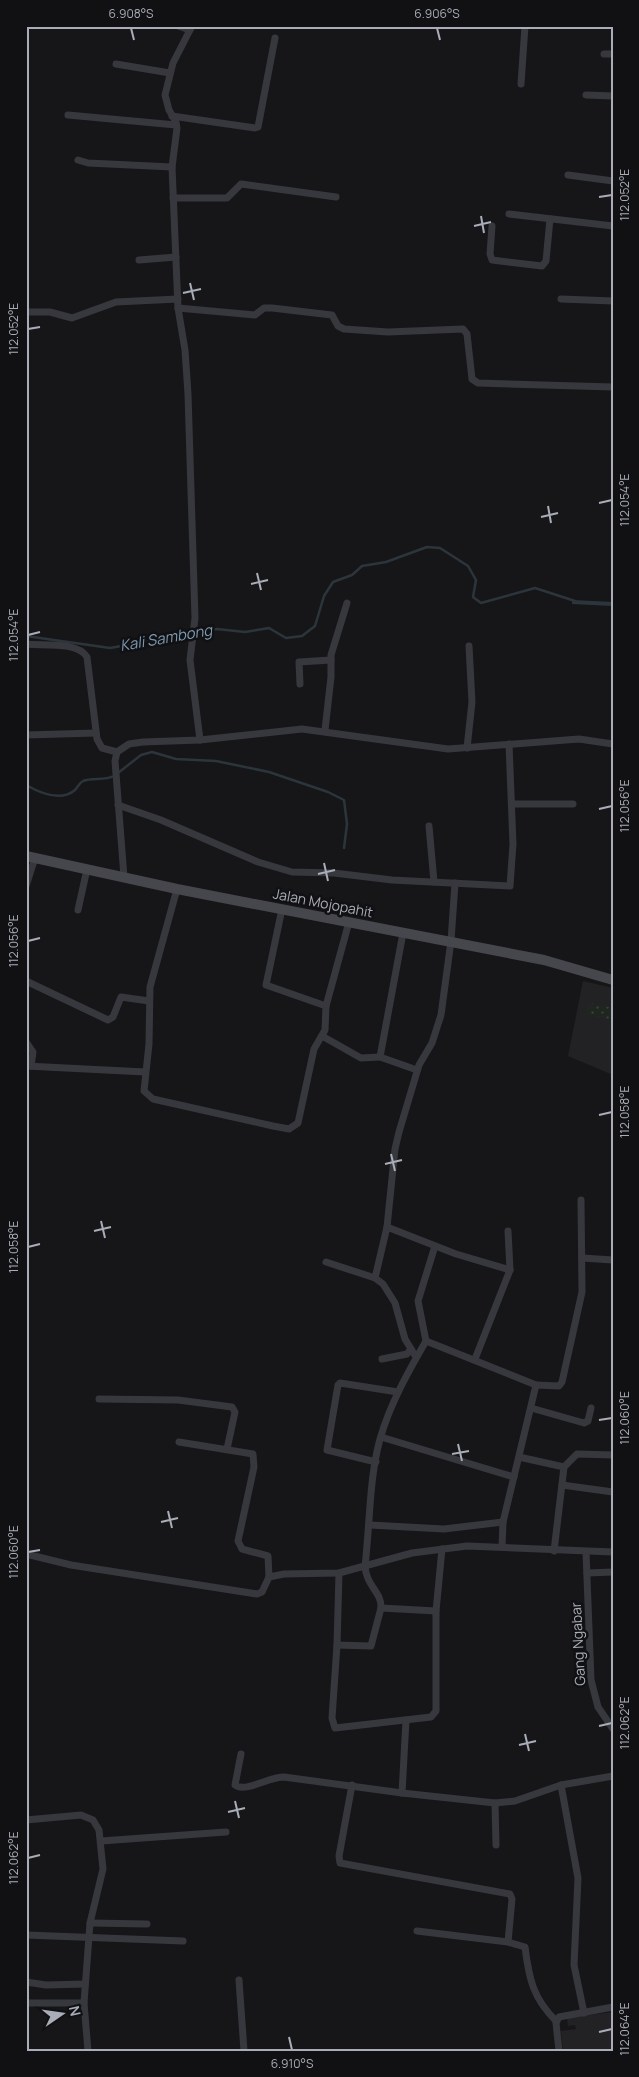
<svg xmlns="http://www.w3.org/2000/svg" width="639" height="2077" font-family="Manrope,sans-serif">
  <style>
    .built { fill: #222225 }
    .garden { fill: url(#garden-dots) }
    .water { fill: #2c353c }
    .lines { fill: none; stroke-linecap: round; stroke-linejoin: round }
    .stream { stroke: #2c353c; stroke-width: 2.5 }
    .street { stroke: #37383d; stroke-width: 7 }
    .secondary { stroke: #45474d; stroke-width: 10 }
    .ticks { fill: none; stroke: #a8adb8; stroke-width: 2 }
    .labels { text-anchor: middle; stroke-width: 5; stroke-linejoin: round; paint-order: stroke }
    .street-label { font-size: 14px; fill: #a8adb8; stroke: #111113 }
    .water-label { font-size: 15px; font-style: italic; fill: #7f9bb3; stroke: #111113 }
    .neatline { fill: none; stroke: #a8adb8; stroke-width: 2 }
    .ticks-label { font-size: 12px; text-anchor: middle; fill: #a8adb8 }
  </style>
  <defs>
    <pattern id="garden-dots" width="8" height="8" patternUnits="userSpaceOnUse" patternTransform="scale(1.25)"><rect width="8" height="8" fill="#1e261f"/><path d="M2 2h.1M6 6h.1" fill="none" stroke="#3c433d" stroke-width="1.8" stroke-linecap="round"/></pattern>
  </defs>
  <rect width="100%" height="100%" fill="#161618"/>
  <g class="built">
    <polygon points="583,981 613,988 613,1075 568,1056"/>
    <polygon points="613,2012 613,2051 563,2051 561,2031 576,2029 575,2025 568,2026 567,2018"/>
  </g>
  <polygon class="garden" points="590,1003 613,1008 613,1020 587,1014"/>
  <polygon class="water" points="572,600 613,602 613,606 572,604"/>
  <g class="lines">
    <g class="stream">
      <polyline points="26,636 110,648 217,629 245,632 269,628 286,638 302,636 315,626 324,596 333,582 352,575 362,566 386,562 427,547 440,548 468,566 476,580 473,597 481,603 535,588 575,601"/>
      <polyline points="118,773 141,755 152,752 176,759 216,761 269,772 328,792 344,800 347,824 344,848"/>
      <path d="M26,785C40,793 61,802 75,790C78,787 79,783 83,781C92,777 104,781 114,776"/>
    </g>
    <g class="street">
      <polyline points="178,26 190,30"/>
      <polyline points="192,26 173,63 165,95 169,110 176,122 177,128 172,167 178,308 185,350 188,394 195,618 190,660 200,740"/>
      <polyline points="604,54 613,54"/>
      <polyline points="116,64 170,73"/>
      <polyline points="521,84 525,26"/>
      <polyline points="586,95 613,96"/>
      <polyline points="68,115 176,125"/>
      <polyline points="172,116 255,128 258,127 275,38"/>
      <polyline points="78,160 88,163 172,167"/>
      <polyline points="568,175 613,181"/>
      <polyline points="173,198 227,198 241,184 336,197"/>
      <polyline points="509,214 613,226"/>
      <polyline points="492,226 490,254 492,260 542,266 546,261 550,219"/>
      <polyline points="139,260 176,257"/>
      <polyline points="561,299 613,301"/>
      <polyline points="178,308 255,315 264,308 272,308 332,315 338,326 344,329 388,332 463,329 467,334 472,379 478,383 613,387"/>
      <polyline points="26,312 50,312 72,318 116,302 178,299"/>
      <path d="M26,644C43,646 77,641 87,657L97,739L102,748L117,752"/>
      <polyline points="300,684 299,662 331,660"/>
      <polyline points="325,730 331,677 331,655 347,603"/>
      <polyline points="26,735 96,733"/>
      <polyline points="467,748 472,702 469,646"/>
      <polyline points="512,804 573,804"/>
      <polyline points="118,805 161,820 258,862 292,872 334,873 392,880 510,886 513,844 509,744"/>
      <polyline points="429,826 434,882"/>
      <polyline points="124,877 115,761 117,752 129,744 143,742 200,740 302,729 448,749 579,739 613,744"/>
      <polyline points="26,886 35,858"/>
      <polyline points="177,889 150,987 149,1044 144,1091 153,1099 273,1126 289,1129 298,1123 314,1049 325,1030 326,1006 349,922"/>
      <polyline points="282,909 266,985 326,1006"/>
      <polyline points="78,910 87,869"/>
      <polyline points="403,933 380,1057 417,1070"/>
      <polyline points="26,981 108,1020 113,1017 121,997 149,1001"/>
      <polyline points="322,1036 361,1058 380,1057"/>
      <polyline points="26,1042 33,1052 31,1066"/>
      <polyline points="26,1066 145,1072"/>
      <polyline points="387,1227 456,1254 510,1270 475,1359"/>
      <polyline points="508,1231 510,1270"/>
      <polyline points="582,1258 613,1260"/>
      <polyline points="326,1262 375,1278 383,1284 395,1303 405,1339 416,1357"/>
      <polyline points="375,1278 387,1227 395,1149 399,1132 419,1065 432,1043 441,1015 451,941 455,883"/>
      <polyline points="426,1341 418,1301 435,1246"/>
      <polyline points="382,1359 407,1354 411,1349"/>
      <polyline points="536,1385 559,1386 562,1382 582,1292 581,1200"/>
      <polyline points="99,1399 178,1400 232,1407 235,1412 227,1449"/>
      <polyline points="531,1408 584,1423 588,1421 591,1408"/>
      <polyline points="381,1437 514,1477"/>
      <polyline points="179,1442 253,1454 254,1467 238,1541 242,1549 268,1556 269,1577"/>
      <polyline points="519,1457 564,1467 577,1454 613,1455"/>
      <polyline points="376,1462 327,1450 338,1385 340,1383 398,1392"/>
      <polyline points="562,1485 613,1492"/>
      <polyline points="370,1525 444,1529 503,1522"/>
      <polyline points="554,1551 564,1467"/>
      <polyline points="586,1552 591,1680 598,1707 613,1729"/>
      <polyline points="26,1554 71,1565 257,1594 262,1592 269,1577 284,1574 339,1573 412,1553 467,1546 613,1552"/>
      <polyline points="339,1573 337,1645 371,1646 381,1608 436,1611 442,1549"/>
      <polyline points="587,1573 613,1572"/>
      <path d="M381,1608C382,1592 366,1586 365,1566C370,1524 369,1479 380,1439C390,1404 408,1372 426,1341L536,1385L503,1522L502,1547"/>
      <polyline points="337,1645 332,1718 335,1728 431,1717 436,1711 436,1611"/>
      <path d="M241,1754L235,1785C246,1793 268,1777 284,1777L402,1793L406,1720"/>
      <path d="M352,1785L339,1856L340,1863L510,1894L512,1899L508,1942L525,1947C529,1979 533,1998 556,2021"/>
      <polyline points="402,1793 495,1803 515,1801 561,1785"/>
      <polyline points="495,1803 496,1845"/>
      <polyline points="26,1820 81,1815 93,1820 99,1830 103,1869 90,1923 84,2003 88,2051"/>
      <polyline points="101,1841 226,1832"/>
      <polyline points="90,1923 147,1924"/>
      <polyline points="417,1931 508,1942"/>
      <polyline points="26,1935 183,1941"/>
      <polyline points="239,1980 244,2051"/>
      <polyline points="26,1982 46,1985 85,1984"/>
      <polyline points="26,2003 84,2003"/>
      <polyline points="584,2013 574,1965 578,1878 561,1785 613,1776"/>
      <polyline points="559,2051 556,2023 559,2017 613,2007"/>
    </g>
    <polyline class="secondary" points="26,856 177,889 544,960 613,980"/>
  </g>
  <path class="ticks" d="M131,28L134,40M437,28L440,40M599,197L612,195M481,216L484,233M474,226L491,222M190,283L194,300M183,293L201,289M28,329L40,327M599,503L612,500M548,506L551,523M541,517L558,513M257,573L261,590M251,584L268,580M28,635L40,632M599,809L612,806M324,863L328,881M318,874L335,870M28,941L40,938M599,1115L612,1112M391,1154L395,1171M385,1164L402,1160M101,1221L105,1238M94,1231L111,1227M28,1247L40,1244M599,1420L612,1418M458,1444L462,1461M452,1454L469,1451M168,1511L172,1528M161,1522L178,1518M28,1552L40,1550M599,1726L612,1723M525,1734L529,1751M519,1745L536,1741M235,1801L239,1818M228,1812L245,1808M28,1858L40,1855M599,2032L612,2029M289,2037L292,2050"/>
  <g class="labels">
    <g class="street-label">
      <text transform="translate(323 903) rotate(11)" y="5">Jalan Mojopahit</text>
      <text transform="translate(578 1644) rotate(-93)" y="5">Gang Ngabar</text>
    </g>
    <g class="water-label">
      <text transform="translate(166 638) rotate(-10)" y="5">Kali Sambong</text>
    </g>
  </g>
  <rect width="639" height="2077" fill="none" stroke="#111113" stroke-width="55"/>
  <g transform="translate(62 2014) rotate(77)" stroke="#111113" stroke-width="4" paint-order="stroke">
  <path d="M0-4L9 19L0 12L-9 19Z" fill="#a8adb8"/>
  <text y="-8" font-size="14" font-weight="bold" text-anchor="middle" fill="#a8adb8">N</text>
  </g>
  <rect x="28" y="28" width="584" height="2022" class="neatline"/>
  <g class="ticks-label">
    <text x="131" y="18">6.908°S</text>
    <text x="437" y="18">6.906°S</text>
    <text transform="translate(625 195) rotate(-90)" y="4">112.052°E</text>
    <text transform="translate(14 329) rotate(-90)" y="4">112.052°E</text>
    <text transform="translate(625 500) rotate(-90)" y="4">112.054°E</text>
    <text transform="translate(14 635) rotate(-90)" y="4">112.054°E</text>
    <text transform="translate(625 806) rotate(-90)" y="4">112.056°E</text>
    <text transform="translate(14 941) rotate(-90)" y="4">112.056°E</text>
    <text transform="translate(625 1112) rotate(-90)" y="4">112.058°E</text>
    <text transform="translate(14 1247) rotate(-90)" y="4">112.058°E</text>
    <text transform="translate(625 1418) rotate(-90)" y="4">112.060°E</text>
    <text transform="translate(14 1552) rotate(-90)" y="4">112.060°E</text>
    <text transform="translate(625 1723) rotate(-90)" y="4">112.062°E</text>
    <text transform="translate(14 1858) rotate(-90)" y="4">112.062°E</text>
    <text transform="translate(625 2029) rotate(-90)" y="4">112.064°E</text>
    <text x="292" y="2068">6.910°S</text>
  </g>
</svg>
